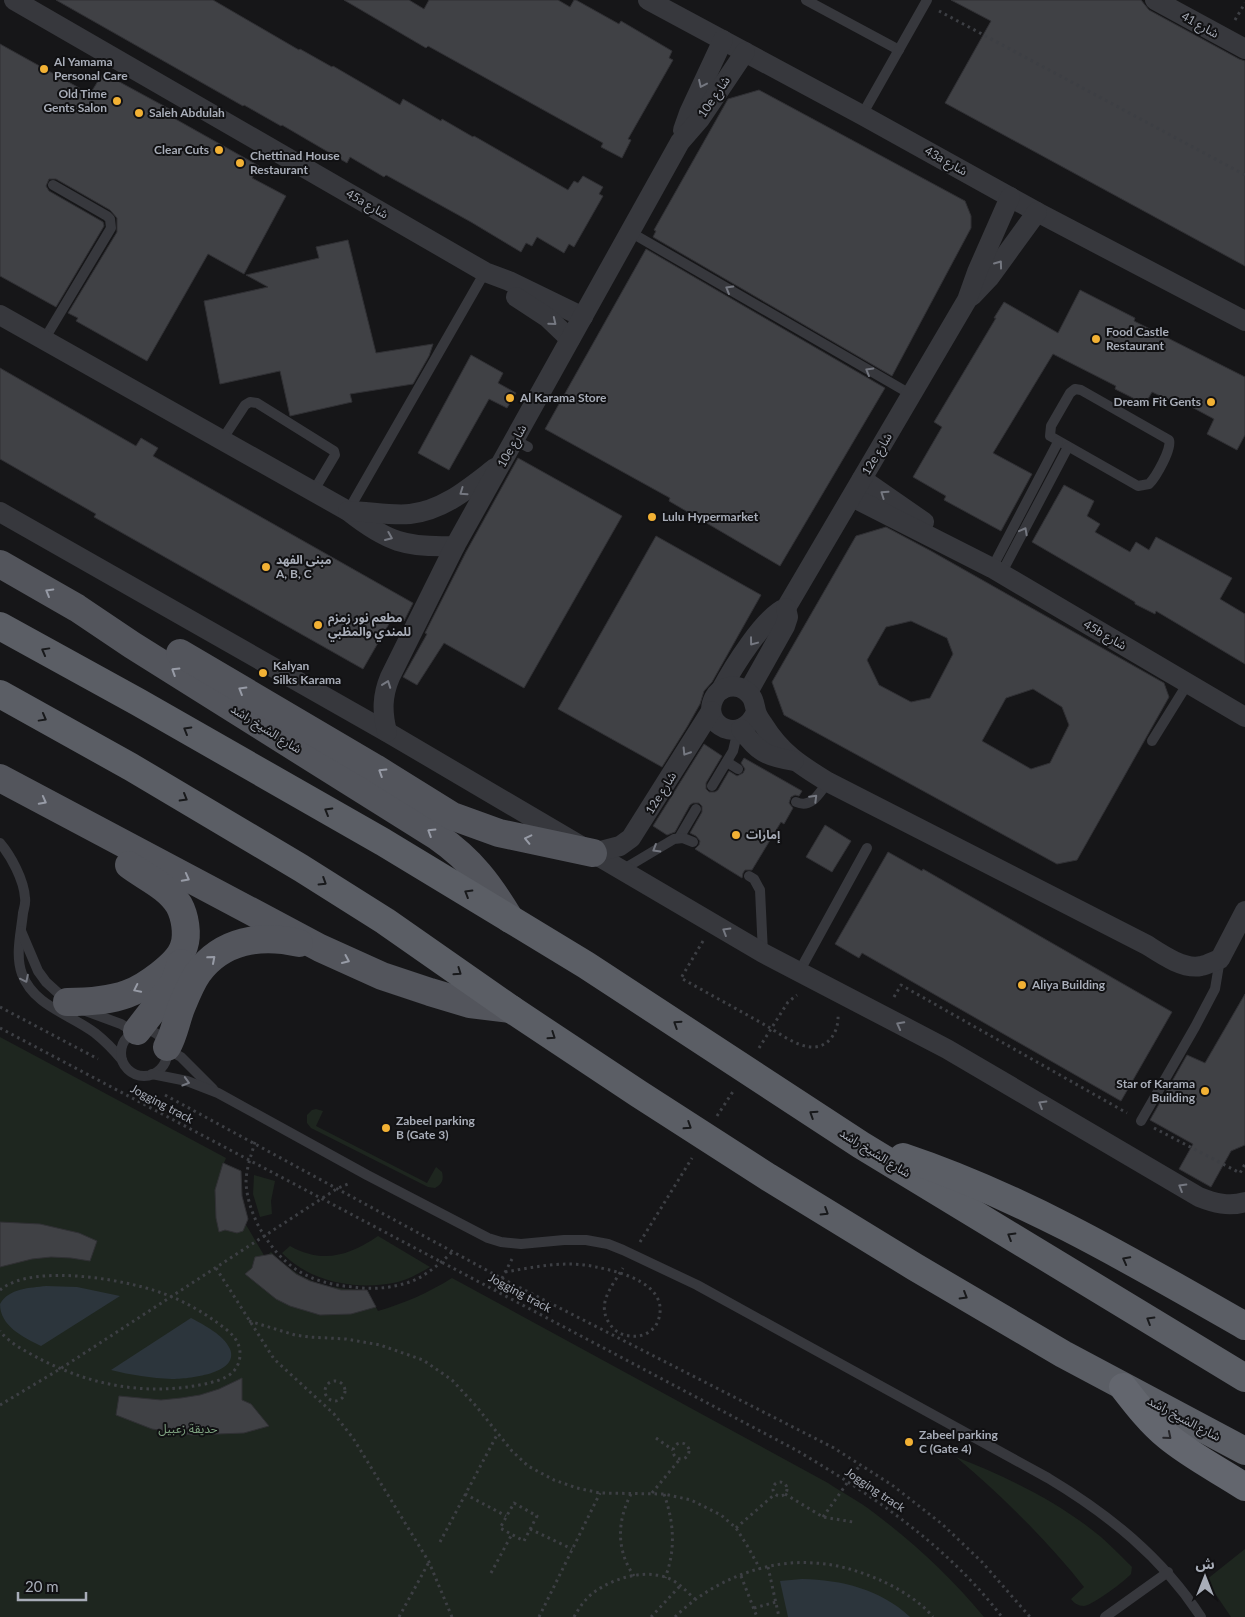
<svg xmlns="http://www.w3.org/2000/svg" width="1245" height="1617" font-family="Lato,'Noto Sans Arabic',sans-serif">
  <style>
    .green { fill: #1e261f }
    .water { fill: #2c353c }
    .building { fill: #404145; stroke: #303034; fill-rule: evenodd }
    .lines { fill: none; stroke-linecap: round; stroke-linejoin: round }
    .path { stroke: #3d3f44; stroke-width: 3; stroke-dasharray: 2.5 4; stroke-linecap: butt }
    .service { stroke: #37383d; stroke-width: 10 }
    .minor { stroke: #37383d; stroke-width: 20 }
    .primary { stroke: #53555c; stroke-width: 28 }
    .trunk { stroke: #5b5e65; stroke-width: 28 }
    .motorway { stroke: #63666e; stroke-width: 28 }
    .oneway { stroke: #757881 }
    .oneway2 { stroke: #979ba6 }
    .oneway3 { stroke: #18191b }
    .oneway4 { stroke: #26262a }
    .poi-dot { fill: #f2b134; stroke: #111113; stroke-width: 2 }
    .labels { text-anchor: middle; stroke-width: 4; stroke-linejoin: round; paint-order: stroke }
    .street-label { font-size: 12px; fill: #a8adb8; stroke: #111113 }
    .poi-label { font-size: 12px; font-weight: bold; fill: #a8adb8; stroke: #111113; text-anchor: start }
    .park-label { font-size: 12px; fill: #7fa381; stroke: #111113 }
  </style>
  <rect width="100%" height="100%" fill="#161618"/>
  <g class="green">
    <path d="M0,1037L226,1158L224,1163L241,1171L242,1196L248,1220L245,1223L265,1257L271,1252C301,1282 325,1289 367,1290L378,1311C405,1303 428,1293 452,1278L828,1483C843,1493 859,1501 873,1512C913,1542 952,1578 984,1617H0Z"/>
    <path d="M316,1109L323,1111L316,1126L427,1183L436,1167L442,1172C444,1180 442,1184 435,1188L428,1187L311,1128L307,1123V1115L312,1110Z"/>
    <polygon points="254,1175 275,1181 271,1201 272,1214 260,1217 253,1194"/>
    <path d="M378,1236L430,1267C420,1273 409,1279 398,1282C358,1291 311,1283 282,1253L290,1246C322,1264 349,1256 378,1236Z"/>
    <path d="M956,1457C1007,1477 1059,1502 1101,1537C1111,1546 1120,1555 1129,1564L1132,1567L1131,1574C1125,1581 1093,1605 1084,1606C1078,1606 1074,1603 1071,1599L1084,1587C1046,1539 1003,1497 956,1457Z"/>
    <polygon points="1245,1549 1245,1617 1231,1617 1206,1580"/>
  </g>
  <g class="water">
    <path d="M46,1286L77,1287L120,1296L41,1346C23,1337 0,1326 0,1304C9,1288 30,1288 46,1286Z"/>
    <path d="M191,1318C204,1325 224,1335 230,1349C240,1374 187,1379 172,1379C151,1378 131,1375 111,1370Z"/>
    <path d="M802,1579C842,1580 880,1589 910,1617H788L780,1581Z"/>
  </g>
  <g class="building">
    <polygon points="56,0 213,0 299,50 300,49 332,67 333,66 400,105 403,99 441,121 442,119 473,137 474,136 568,190 574,181 578,183 583,176 603,187 599,194 603,196 574,247 569,244 564,253 537,237 532,246 526,243 521,252 471,222 386,175 384,177 350,157 347,163 282,125 281,126 244,105 243,106"/>
    <polygon points="344,0 409,0 424,9 429,0 558,0 570,7 574,0 576,0 619,24 621,21 672,51 669,58 673,60 628,139 631,140 622,158 601,147 603,143 428,46 426,48"/>
    <polygon points="951,0 1141,0 1149,10 1239,59 1245,61 1245,266 945,103 991,21"/>
    <polygon points="0,44 90,94 103,73 173,111 170,116 259,166 252,178 286,196 244,274 208,254 147,361 76,321 78,318 68,313 117,232 117,218 110,210 56,179 49,179 46,186 49,191 103,222 104,226 56,307 0,276"/>
    <polygon points="759,90 965,201 971,216 971,228 892,376 653,237 656,231 654,230 728,99"/>
    <polygon points="348,240 376,353 433,344 429,356 413,384 350,394 352,402 290,416 280,371 220,384 204,301 268,287 246,275 319,258 316,247"/>
    <polygon points="646,249 885,388 780,566 669,501 670,498 545,429"/>
    <polygon points="1080,290 1135,318 1134,321 1245,377 1245,435 1237,450 1207,434 1214,419 1175,398 1173,402 1152,392 1145,404 1115,389 1116,386 1053,354 993,453 1032,474 1001,531 944,500 946,496 913,477 942,427 934,422 996,318 994,318 1004,302 1058,333"/>
    <polygon points="471,355 503,373 498,383 516,393 507,408 489,399 449,470 418,453"/>
    <polygon points="0,368 136,446 141,438 158,448 153,456 413,603 404,621 394,615 363,669 94,517 96,514 0,459"/>
    <polygon points="518,458 622,516 524,688 444,643 417,685 403,677 427,634 425,633 466,552"/>
    <polygon points="1064,485 1094,501 1087,516 1100,524 1095,532 1130,552 1136,542 1149,550 1156,537 1232,578 1220,599 1245,614 1245,664 1156,611 1155,614 1135,604 1135,602 1032,542"/>
    <path d="M886,527L931,551L1164,683L1169,697L1077,860L1057,864L784,715L772,682L856,536ZM911,621L947,638L953,654L930,698L911,702L879,685L867,660L886,627ZM1033,689L1062,707L1069,725L1050,763L1031,769L982,741L1006,698Z"/>
    <polygon points="656,536 761,595 712,682 704,691 700,704 687,727 662,767 558,709"/>
    <polygon points="704,744 722,756 706,783 706,789 709,792 715,792 718,790 729,771 737,776 743,773 745,769 741,763 744,758 802,791 799,796 795,795 791,797 789,803 793,808 784,824 781,822 752,870 745,870 743,873 742,878 695,849 699,845 700,841 696,836 690,833 702,812 702,806 699,803 693,803 690,805 675,832 667,835 653,826"/>
    <polygon points="825,825 851,841 832,872 806,857"/>
    <polygon points="888,852 922,871 923,869 1172,1012 1121,1101 862,953 859,958 835,944"/>
    <polygon points="1245,994 1245,1145 1231,1151 1211,1187 1179,1169 1193,1144 1150,1120 1187,1055 1205,1063"/>
    <polygon points="223,1163 241,1171 242,1196 248,1219 243,1231 237,1233 225,1230 219,1232 216,1218 215,1190"/>
    <polygon points="0,1222 40,1224 79,1233 97,1241 90,1261 71,1258 51,1257 32,1259 0,1267"/>
    <polygon points="272,1254 296,1274 310,1281 341,1290 367,1290 376,1307 351,1314 320,1315 290,1306 276,1299 245,1274 252,1268 255,1257"/>
    <polygon points="242,1378 242,1400 251,1404 269,1426 244,1433 192,1435 152,1429 116,1415 119,1396 161,1400 181,1398 200,1395 219,1389"/>
  </g>
  <g class="lines">
    <g class="path">
      <polyline points="939,11 1245,175"/>
      <polyline points="1235,20 1245,3"/>
      <path d="M703,941L681,978C709,994 737,1009 765,1025C778,1032 796,1047 813,1047C830,1047 839,1030 838,1015"/>
      <polyline points="894,997 901,985 1127,1113"/>
      <polyline points="0,1007 98,1059"/>
      <path d="M0,1028L796,1450C872,1495 947,1545 1002,1617"/>
      <polyline points="759,1048 788,1002 797,995"/>
      <polyline points="165,1095 501,1278 834,1448 892,1485 942,1524 982,1562 1030,1617"/>
      <polyline points="717,1116 734,1090"/>
      <polyline points="1154,1128 1240,1173 1245,1164"/>
      <path d="M255,1142C251,1156 246,1169 246,1183C247,1199 252,1213 259,1227C282,1267 308,1283 353,1287C374,1290 397,1288 417,1279C430,1272 442,1262 453,1251"/>
      <polyline points="640,1242 692,1158"/>
      <polyline points="216,1268 274,1359 334,1414 353,1438 429,1562 452,1617"/>
      <path d="M505,1272C535,1267 566,1260 596,1267C622,1272 671,1285 658,1321C655,1329 647,1335 638,1336C630,1337 620,1335 614,1329C593,1307 611,1288 623,1268"/>
      <path d="M0,1290C33,1262 134,1280 172,1297C187,1303 202,1312 215,1321C227,1330 241,1338 240,1356C238,1376 221,1380 205,1384C146,1396 93,1386 40,1359C27,1352 9,1343 0,1331"/>
      <polyline points="496,1290 512,1259"/>
      <polyline points="249,1321 295,1335 309,1337 346,1339 380,1345 423,1360 452,1380 476,1406 512,1451 528,1466 554,1480 577,1488 600,1493 664,1494 691,1500 721,1515 736,1528 748,1547 760,1569"/>
      <circle cx="335" cy="1391" r="10"/>
      <polyline points="0,1405 60,1369 338,1188 348,1184"/>
      <polyline points="656,1438 673,1450"/>
      <circle cx="681" cy="1451" r="8"/>
      <circle cx="780" cy="1489" r="7"/>
      <polyline points="652,1493 680,1459"/>
      <polyline points="465,1494 506,1516"/>
      <path d="M631,1494C617,1521 616,1550 634,1576"/>
      <path d="M664,1494C674,1522 676,1550 665,1578"/>
      <polyline points="785,1494 823,1517 853,1522"/>
      <polygon points="514,1503 537,1516 524,1541 500,1528"/>
      <polyline points="823,1517 860,1465"/>
      <polyline points="736,1528 775,1494"/>
      <polyline points="530,1529 572,1549"/>
      <polyline points="440,1542 498,1433"/>
      <polyline points="768,1567 779,1617"/>
      <polyline points="491,1573 512,1534"/>
      <polyline points="741,1576 757,1617"/>
      <polyline points="754,1608 776,1602"/>
      <polyline points="399,1617 429,1562"/>
      <polyline points="539,1617 600,1493"/>
      <path d="M574,1617C579,1608 585,1599 593,1593C614,1577 650,1567 674,1581C682,1586 688,1593 695,1599"/>
      <polyline points="651,1617 680,1586"/>
      <path d="M675,1617C710,1582 765,1559 814,1563C837,1564 859,1571 880,1580C898,1588 921,1602 933,1617"/>
    </g>
    <g class="service">
      <polyline points="806,0 899,50"/>
      <polyline points="862,115 927,0"/>
      <polyline points="630,232 912,395"/>
      <polyline points="44,340 111,228 110,219 107,216 53,185"/>
      <path d="M1075,389L1081,390L1169,440C1172,449 1156,477 1149,484L1138,486L1050,436L1051,426L1070,393Z"/>
      <polyline points="222,440 245,405 250,402 257,403 334,451 335,455 313,492"/>
      <polyline points="515,440 528,447"/>
      <polyline points="348,511 485,272"/>
      <polyline points="992,568 1058,442"/>
      <polyline points="1001,574 1068,447"/>
      <polyline points="1152,741 1188,683"/>
      <polyline points="727,762 738,769"/>
      <polyline points="712,786 733,751 738,730"/>
      <path d="M796,802C812,809 819,793 828,782"/>
      <polyline points="679,838 696,809"/>
      <path d="M0,843C11,856 24,880 25,898C26,903 24,908 23,913C21,933 15,955 22,974C34,1006 70,1014 95,1033C105,1041 114,1050 122,1060"/>
      <polyline points="622,870 674,839 683,838 693,842"/>
      <polyline points="749,876 754,879 760,890 763,953"/>
      <polyline points="21,931 38,971 46,982 68,1002"/>
      <polyline points="799,972 867,848"/>
      <polyline points="83,1010 121,1024 134,1032"/>
      <circle cx="144" cy="1053" r="23"/>
      <polyline points="167,1049 181,1057 213,1089"/>
      <path d="M152,1074L187,1081L218,1093L367,1175L488,1238L501,1242L521,1244L564,1240H586L608,1244L623,1250L697,1285L1048,1478C1108,1514 1162,1557 1201,1617"/>
      <polyline points="1141,1121 1195,1027 1215,989 1220,959"/>
      <polyline points="1105,1617 1168,1572"/>
    </g>
    <g class="minor">
      <polyline points="14,0 485,272 509,281 583,317"/>
      <polyline points="648,0 862,115 1037,212 1245,321"/>
      <polyline points="1155,0 1245,49"/>
      <polyline points="683,130 689,113 723,40"/>
      <polyline points="972,296 989,278 1037,212"/>
      <polyline points="516,297 548,318 570,339"/>
      <path d="M0,315L348,511C387,542 406,548 455,546"/>
      <polyline points="862,479 924,522"/>
      <polyline points="852,497 992,568 1245,717"/>
      <path d="M348,511C368,511 390,516 410,514C444,510 469,488 495,468"/>
      <path d="M0,512L387,732L763,953L947,1049L1199,1197C1214,1203 1229,1207 1245,1202"/>
      <path d="M721,690C732,669 765,615 786,608L967,300L977,272L1010,197"/>
      <polyline points="748,692 785,626 788,617 786,608"/>
      <path d="M756,712C742,746 700,726 714,698C720,686 736,683 746,691C754,697 754,703 756,711C757,715 760,720 763,724C781,753 800,765 828,782L1147,945C1161,954 1184,970 1201,966C1207,965 1214,961 1220,959L1245,911"/>
      <path d="M741,729C758,752 765,756 794,761"/>
      <path d="M387,732C382,712 382,696 390,677L455,546L680,142L700,119L745,52"/>
      <polyline points="593,853 620,846 631,838 711,711"/>
    </g>
    <g class="primary">
      <path d="M0,564L77,608L132,645L438,837C471,860 489,884 510,919"/>
      <polyline points="180,653 375,768 452,816 499,833 593,853"/>
      <polyline points="0,778 320,948 382,976 430,992 470,1004 511,1009"/>
      <path d="M67,1002C87,1002 108,1001 127,994C144,988 179,964 184,946C188,934 185,916 179,905C167,886 146,878 129,865"/>
      <polyline points="137,1031 174,983 181,963"/>
      <path d="M167,1047C174,1035 176,1021 181,1008C186,996 191,983 198,973C222,940 261,934 299,943"/>
    </g>
    <g class="trunk">
      <polyline points="0,626 138,702 383,842 586,965 861,1145 1245,1378"/>
      <polyline points="0,694 131,767 301,868 385,921 511,1009 639,1094 768,1177 915,1267 1063,1354 1245,1451"/>
      <path d="M903,1157C1023,1197 1135,1263 1245,1326"/>
    </g>
    <path class="motorway" d="M1123,1387C1137,1405 1150,1422 1167,1436C1191,1456 1219,1470 1245,1487"/>
  </g>
  <defs><path id="oneway-chevron" d="M-2-3.5L2.5 0L-2 3.5" fill="none" stroke-width="1.6" stroke-linecap="round" stroke-linejoin="round" transform="scale(1.25)"/></defs>
  <g class="oneway">
    <use href="#oneway-chevron" transform="translate(702 84) rotate(115)"/>
    <use href="#oneway-chevron" transform="translate(999 264) rotate(-54)"/>
    <use href="#oneway-chevron" transform="translate(729 289) rotate(-150)"/>
    <use href="#oneway-chevron" transform="translate(553 322) rotate(39)"/>
    <use href="#oneway-chevron" transform="translate(869 371) rotate(-150)"/>
    <use href="#oneway-chevron" transform="translate(463 492) rotate(145)"/>
    <use href="#oneway-chevron" transform="translate(884 494) rotate(-146)"/>
    <use href="#oneway-chevron" transform="translate(1024 531) rotate(-62)"/>
    <use href="#oneway-chevron" transform="translate(389 537) rotate(23)"/>
    <use href="#oneway-chevron" transform="translate(753 642) rotate(127)"/>
    <use href="#oneway-chevron" transform="translate(387 684) rotate(-70)"/>
    <use href="#oneway-chevron" transform="translate(686 752) rotate(122)"/>
    <use href="#oneway-chevron" transform="translate(814 798) rotate(-45)"/>
    <use href="#oneway-chevron" transform="translate(656 849) rotate(149)"/>
    <use href="#oneway-chevron" transform="translate(726 931) rotate(-149)"/>
    <use href="#oneway-chevron" transform="translate(25 979) rotate(64)"/>
    <use href="#oneway-chevron" transform="translate(900 1025) rotate(-152)"/>
    <use href="#oneway-chevron" transform="translate(186 1082) rotate(16)"/>
    <use href="#oneway-chevron" transform="translate(1042 1104) rotate(-149)"/>
    <use href="#oneway-chevron" transform="translate(1182 1187) rotate(-149)"/>
  </g>
  <g class="oneway2">
    <use href="#oneway-chevron" transform="translate(49 592) rotate(-150)"/>
    <use href="#oneway-chevron" transform="translate(175 671) rotate(-148)"/>
    <use href="#oneway-chevron" transform="translate(242 690) rotate(-149)"/>
    <use href="#oneway-chevron" transform="translate(382 772) rotate(-148)"/>
    <use href="#oneway-chevron" transform="translate(43 801) rotate(28)"/>
    <use href="#oneway-chevron" transform="translate(431 832) rotate(-148)"/>
    <use href="#oneway-chevron" transform="translate(528 839) rotate(-167)"/>
    <use href="#oneway-chevron" transform="translate(186 878) rotate(28)"/>
    <use href="#oneway-chevron" transform="translate(212 959) rotate(-41)"/>
    <use href="#oneway-chevron" transform="translate(346 960) rotate(24)"/>
    <use href="#oneway-chevron" transform="translate(137 989) rotate(154)"/>
  </g>
  <g class="oneway3">
    <use href="#oneway-chevron" transform="translate(45 651) rotate(-151)"/>
    <use href="#oneway-chevron" transform="translate(43 718) rotate(29)"/>
    <use href="#oneway-chevron" transform="translate(187 730) rotate(-150)"/>
    <use href="#oneway-chevron" transform="translate(184 798) rotate(30)"/>
    <use href="#oneway-chevron" transform="translate(328 811) rotate(-150)"/>
    <use href="#oneway-chevron" transform="translate(323 882) rotate(32)"/>
    <use href="#oneway-chevron" transform="translate(468 893) rotate(-149)"/>
    <use href="#oneway-chevron" transform="translate(458 972) rotate(35)"/>
    <use href="#oneway-chevron" transform="translate(677 1024) rotate(-147)"/>
    <use href="#oneway-chevron" transform="translate(552 1036) rotate(34)"/>
    <use href="#oneway-chevron" transform="translate(813 1114) rotate(-147)"/>
    <use href="#oneway-chevron" transform="translate(688 1126) rotate(33)"/>
    <use href="#oneway-chevron" transform="translate(825 1212) rotate(32)"/>
    <use href="#oneway-chevron" transform="translate(1011 1236) rotate(-149)"/>
    <use href="#oneway-chevron" transform="translate(1126 1260) rotate(-152)"/>
    <use href="#oneway-chevron" transform="translate(964 1296) rotate(31)"/>
    <use href="#oneway-chevron" transform="translate(1150 1320) rotate(-149)"/>
  </g>
  <use class="oneway4" href="#oneway-chevron" transform="translate(1168 1436) rotate(40)"/>
  <g class="poi-dot">
    <circle cx="44" cy="69" r="5"/>
    <circle cx="117" cy="101" r="5"/>
    <circle cx="139" cy="113" r="5"/>
    <circle cx="219" cy="150" r="5"/>
    <circle cx="240" cy="163" r="5"/>
    <circle cx="1096" cy="339" r="5"/>
    <circle cx="510" cy="398" r="5"/>
    <circle cx="1211" cy="402" r="5"/>
    <circle cx="652" cy="517" r="5"/>
    <circle cx="266" cy="567" r="5"/>
    <circle cx="318" cy="625" r="5"/>
    <circle cx="263" cy="673" r="5"/>
    <circle cx="736" cy="835" r="5"/>
    <circle cx="1022" cy="985" r="5"/>
    <circle cx="1205" cy="1091" r="5"/>
    <circle cx="386" cy="1128" r="5"/>
    <circle cx="909" cy="1442" r="5"/>
  </g>
  <g class="labels">
    <g class="street-label">
      <text transform="translate(1200 25) rotate(29)" y="4">شارع 41</text>
      <text transform="translate(714 97) rotate(-56)" y="4">10e شارع</text>
      <text transform="translate(946 161) rotate(29)" y="4">43a شارع</text>
      <text transform="translate(367 204) rotate(30)" y="4">45a شارع</text>
      <text transform="translate(512 446) rotate(-61)" y="4">10e شارع</text>
      <text transform="translate(877 454) rotate(-59)" y="4">12e شارع</text>
      <text transform="translate(1105 635) rotate(30)" y="4">45b شارع</text>
      <text transform="translate(266 729) rotate(32)" y="4">شارع الشيخ راشد</text>
      <text transform="translate(661 793) rotate(-58)" y="4">12e شارع</text>
      <text transform="translate(162 1104) rotate(28)" y="4">Jogging track</text>
      <text transform="translate(875 1153) rotate(32)" y="4">شارع الشيخ راشد</text>
      <text transform="translate(520 1293) rotate(28)" y="4">Jogging track</text>
      <text transform="translate(1184 1419) rotate(28)" y="4">شارع الشيخ راشد</text>
      <text transform="translate(875 1490) rotate(34)" y="4">Jogging track</text>
    </g>
    <g class="poi-label">
      <text x="54" y="66">Al Yamama<tspan x="54" dy="14">Personal Care</tspan></text>
      <text x="107" y="98" text-anchor="end">Old Time<tspan x="107" dy="14">Gents Salon</tspan></text>
      <text x="149" y="117">Saleh Abdulah</text>
      <text x="209" y="154" text-anchor="end">Clear Cuts</text>
      <text x="250" y="160">Chettinad House<tspan x="250" dy="14">Restaurant</tspan></text>
      <text x="1106" y="336">Food Castle<tspan x="1106" dy="14">Restaurant</tspan></text>
      <text x="520" y="402">Al Karama Store</text>
      <text x="1201" y="406" text-anchor="end">Dream Fit Gents</text>
      <text x="662" y="521">Lulu Hypermarket</text>
      <text x="276" y="564">مبنى الفهد<tspan x="276" dy="14">A, B, C</tspan></text>
      <text x="328" y="622">مطعم نور زمزم<tspan x="328" dy="14">للمندي والمظبي</tspan></text>
      <text x="273" y="670">Kalyan<tspan x="273" dy="14">Silks Karama</tspan></text>
      <text x="746" y="839">إمارات</text>
      <text x="1032" y="989">Aliya Building</text>
      <text x="1195" y="1088" text-anchor="end">Star of Karama<tspan x="1195" dy="14">Building</tspan></text>
      <text x="396" y="1125">Zabeel parking<tspan x="396" dy="14">B (Gate 3)</tspan></text>
      <text x="919" y="1439">Zabeel parking<tspan x="919" dy="14">C (Gate 4)</tspan></text>
    </g>
    <g class="park-label">
      <text x="188" y="1433">حديقة زعبيل</text>
    </g>
  </g>
  <g transform="translate(1205 1577)" stroke="#111113" stroke-width="4" paint-order="stroke">
  <path d="M0-4L9 19L0 12L-9 19Z" fill="#a8adb8"/>
  <text y="-8" font-size="14" font-weight="bold" text-anchor="middle" fill="#a8adb8">ش</text>
  </g>
  <path d="M18 1592v8h68v-8" fill="none" stroke="#a8adb8" stroke-width="2.5"/>
  <text x="25" y="1592" font-size="15" fill="#a8adb8" stroke="#111113" stroke-width="4" paint-order="stroke">20 m</text>
</svg>
